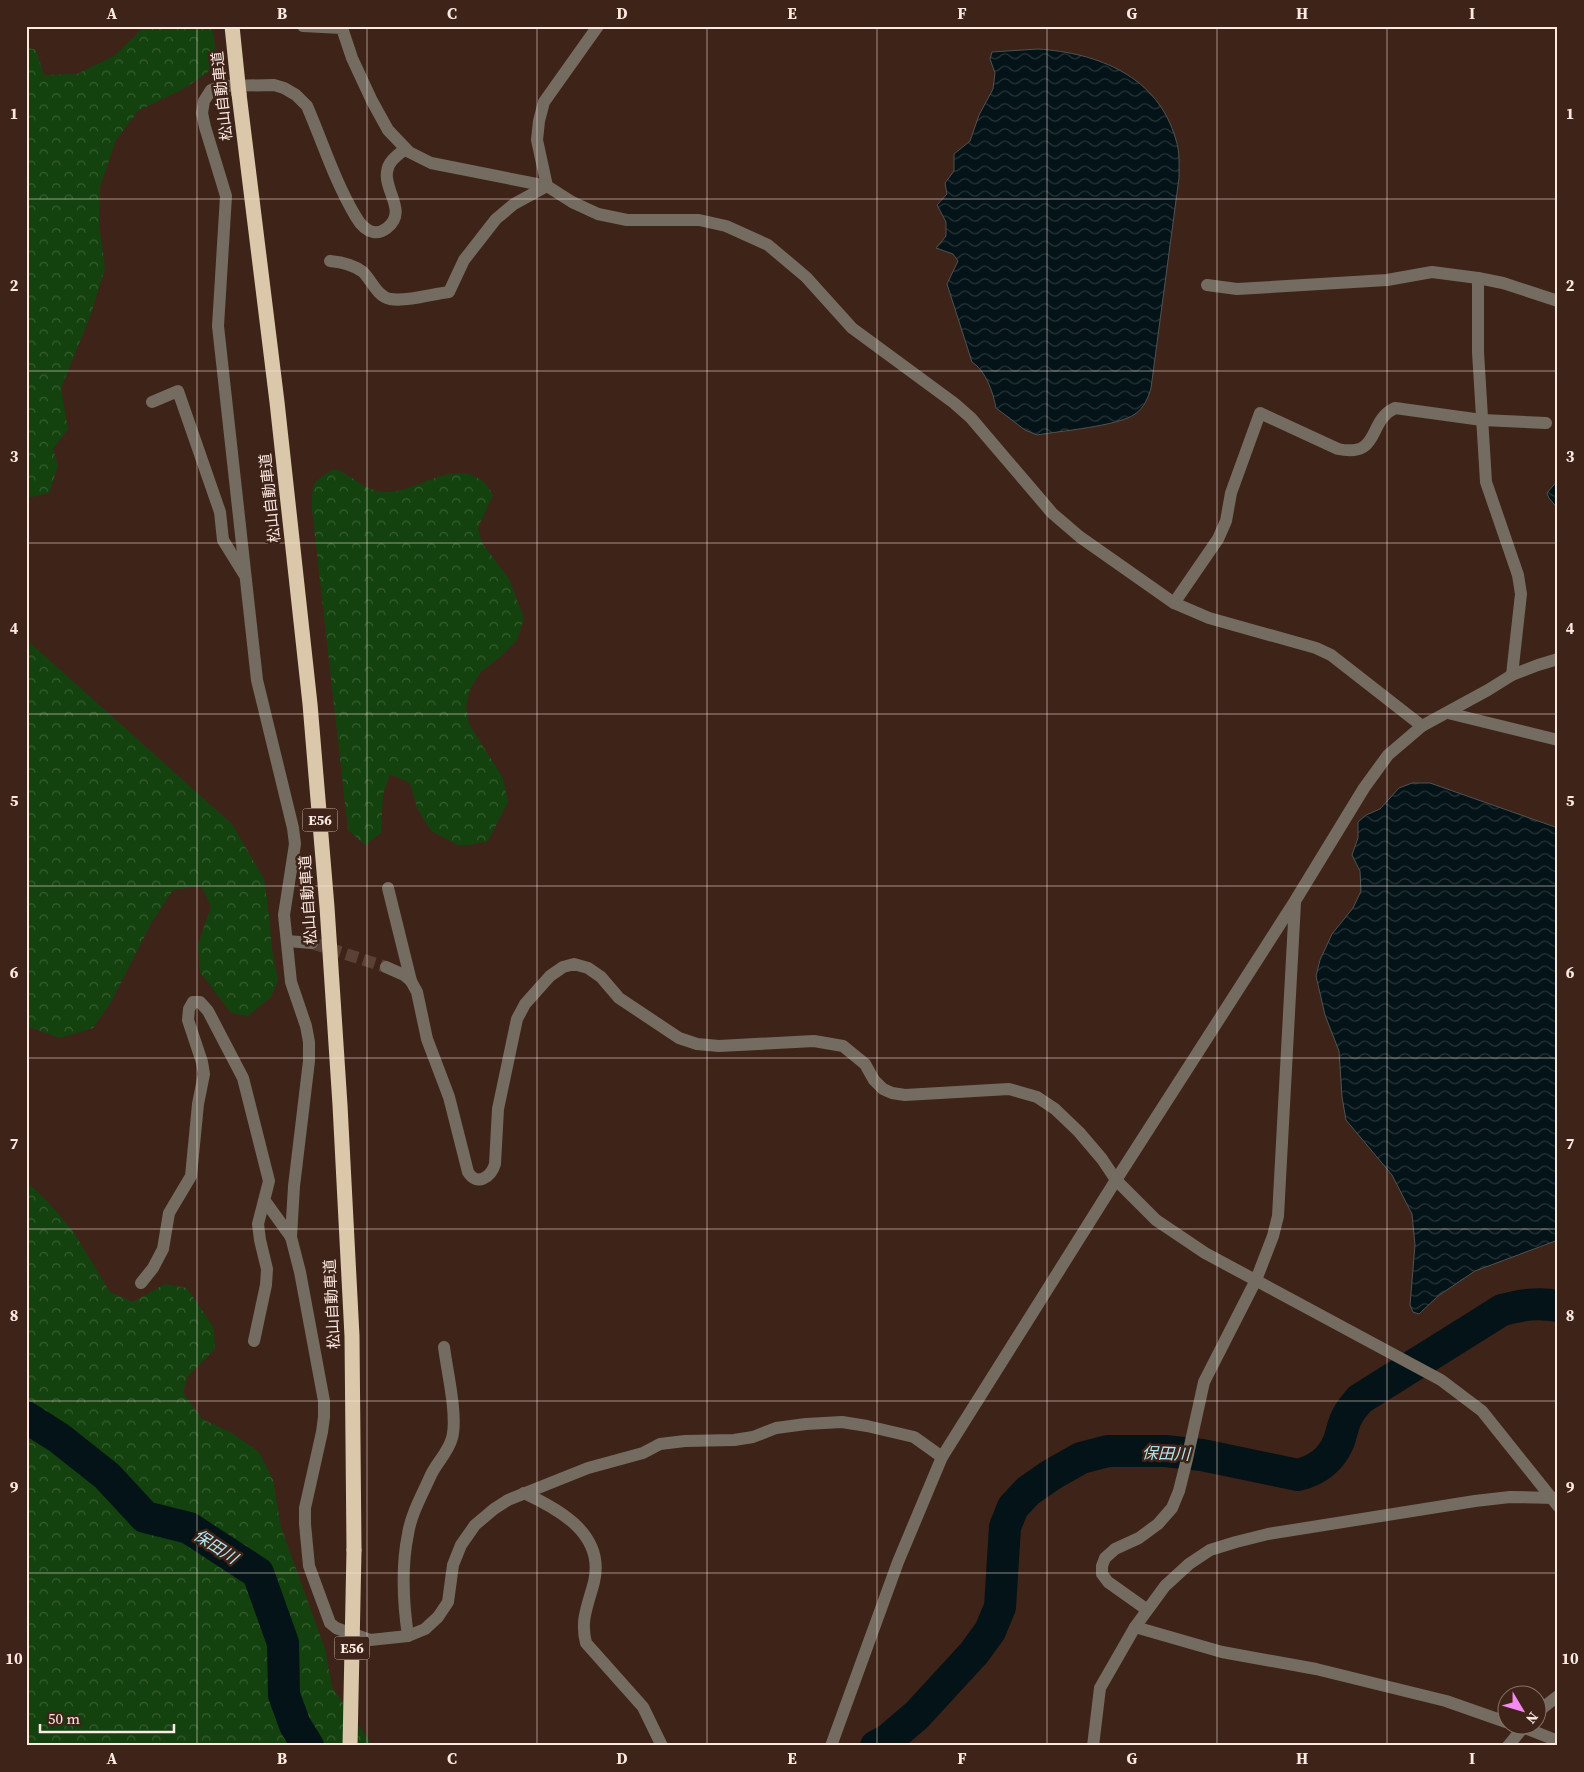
<svg xmlns="http://www.w3.org/2000/svg" width="1584" height="1772" font-family="'Source Serif 4','Noto Sans JP',serif">
  <style>
    .forest { fill: url(#forest-crowns) }
    .water { fill: url(#water-waves); stroke: #4e5354 }
    .lines { fill: none; stroke-linecap: round; stroke-linejoin: round }
    .river { stroke: #031317; stroke-width: 32 }
    .street-tunnel { stroke: #5a4136; stroke-width: 12; stroke-dasharray: 12 6; stroke-linecap: butt }
    .street { stroke: #746c60; stroke-width: 12 }
    .highway { stroke: #dbc7a9; stroke-width: 15 }
    .highway-bridge { stroke: #dbc7a9; stroke-width: 15 }
    .grid { fill: none; stroke: #fce9e2; stroke-width: 1; stroke-opacity: 0.55 }
    .labels { text-anchor: middle; stroke-width: 5; stroke-linejoin: round; paint-order: stroke }
    .shield { fill: #3e2318; stroke: #c3aea5; stroke-width: 1 }
    .shield-label { font-size: 14px; font-weight: bold; fill: #fce9e2 }
    .street-label { font-size: 15px; fill: #fce9e2; stroke: #3e2318 }
    .water-label { font-size: 16px; font-style: italic; fill: #aee9f6; stroke: #3e2318 }
    .neatline { fill: none; stroke: #fce9e2; stroke-width: 2 }
    .grid-label { font-size: 16px; text-anchor: middle; font-weight: bold; fill: #fce9e2 }
  </style>
  <defs>
    <pattern id="forest-crowns" width="20" height="18" patternUnits="userSpaceOnUse" patternTransform="scale(1.25)"><rect width="20" height="18" fill="#14420e"/><path d="M2 6a3 3 0 1 1 6 0M12 15a3 3 0 1 1 6 0" fill="none" stroke="#375d31"/></pattern>
    <pattern id="water-waves" width="16" height="10" patternUnits="userSpaceOnUse" patternTransform="scale(1.25)"><rect width="16" height="10" fill="#031317"/><path d="M0 5q4-4 8 0t8 0" fill="none" stroke="#293538"/></pattern>
  </defs>
  <rect width="100%" height="100%" fill="#3e2318"/>
  <g class="forest">
    <polygon points="145,26 212,26 216,53 208,72 185,88 138,111 116,140 100,187 99,225 105,268 91,314 61,388 68,429 53,449 58,466 49,493 31,497 26,496 26,47 36,50 44,75 77,74 114,56"/>
    <path d="M334,469C352,474 363,490 382,492C415,495 450,458 481,480C486,483 490,490 493,495L478,528L482,543L509,579L524,618L517,640L500,657L481,672L470,689L466,706L469,724L503,778L508,802L488,841L470,845H458L431,831L417,808L410,783L390,774L383,794L381,833L365,845L348,830L312,510C312,484 311,482 334,469Z"/>
    <polygon points="26,637 28,641 232,824 264,879 268,907 272,949 278,981 271,997 248,1016 231,1013 200,972 198,945 211,906 201,886 173,890 152,922 110,1004 93,1028 60,1038 26,1026"/>
    <polygon points="26,1181 48,1202 73,1231 110,1292 133,1302 165,1284 187,1288 214,1328 215,1349 188,1376 183,1392 202,1419 232,1433 259,1452 273,1480 281,1527 325,1649 332,1687 373,1746 26,1746"/>
  </g>
  <g class="water">
    <path d="M1038,49C1098,53 1158,76 1176,140C1180,152 1179,165 1179,178L1151,388C1148,398 1144,408 1135,414C1119,426 1060,431 1037,435L1025,430L996,408C993,392 986,371 972,362L947,284L958,261L953,254L936,248L946,236V222L937,205L947,194L945,183L954,171V154L970,141L979,115L993,89L995,73L990,59L992,52Z"/>
    <polygon points="1558,480 1558,509 1549,498 1547,493"/>
    <polygon points="1412,783 1430,783 1558,828 1558,1240 1475,1271 1438,1296 1419,1314 1413,1312 1410,1305 1415,1245 1412,1214 1392,1175 1346,1120 1342,1097 1339,1051 1325,1015 1316,976 1320,960 1332,934 1353,908 1361,891 1360,871 1352,855 1358,838 1358,822 1366,815 1380,809 1399,788"/>
  </g>
  <g class="lines">
    <g class="river">
      <polyline points="26,1417 59,1438 107,1476 145,1517 189,1528 258,1573 283,1643 284,1695 295,1725 308,1746"/>
      <path d="M876,1746L889,1739L917,1715L974,1653L990,1631L1000,1607L1005,1527L1013,1507L1028,1491L1051,1475L1081,1458L1108,1451H1165L1202,1455L1298,1475C1318,1470 1331,1460 1339,1441C1342,1432 1343,1423 1348,1415C1351,1409 1356,1404 1360,1399L1502,1310C1521,1305 1538,1302 1558,1306"/>
    </g>
    <polyline class="street-tunnel" points="312,943 386,967"/>
    <g class="street">
      <polyline points="303,26 342,28 352,58 372,101 388,130 409,152 431,163 547,186 572,202 598,214 627,220 699,220 726,226 768,245 806,277 852,328 954,403 971,418 1052,513 1080,537 1174,603 1209,618 1316,648 1331,655 1422,726"/>
      <path d="M405,149C398,155 388,161 387,172C384,191 408,212 387,228C383,231 378,233 373,232C365,230 360,224 356,217C335,182 323,143 307,106L296,95L284,88L274,85L221,86L211,90L204,101L202,113L205,127L226,196L218,326L257,680L293,828L295,844L284,915L291,982L306,1026L309,1042V1061L294,1186L291,1237L300,1272L324,1401V1417L322,1432L305,1508V1524L309,1566L330,1623L336,1628L370,1640L408,1636L425,1629L438,1617L448,1602L453,1565L461,1545L475,1525L494,1509L508,1500L588,1468L643,1453L660,1444L685,1441L734,1440L753,1437L776,1428L806,1424L842,1422L867,1426L914,1437L942,1457"/>
      <polyline points="547,186 537,140 539,121 544,102 598,26"/>
      <path d="M330,261C341,262 354,265 363,272C372,281 377,296 390,299C407,302 432,294 449,292L464,260L496,219L514,204L547,186"/>
      <polyline points="1478,278 1478,352 1486,482 1518,575 1521,594 1512,675"/>
      <polyline points="1207,285 1237,289 1387,280 1432,272 1478,278 1503,283 1558,301"/>
      <polyline points="152,402 178,391 220,512 223,540 244,574"/>
      <path d="M1174,603L1218,539L1226,521L1231,493L1260,413L1338,449C1381,458 1367,421 1395,408L1482,420L1546,423"/>
      <polyline points="1448,713 1558,740"/>
      <polyline points="388,888 411,981"/>
      <polyline points="287,941 312,943"/>
      <path d="M386,967L404,975L411,981L417,992L427,1039L449,1097L468,1172C477,1187 491,1177 495,1164L498,1109L517,1019L525,1004L550,976L563,967L574,964L588,968L601,977L619,998L679,1038L697,1044L719,1046L814,1041L843,1046L865,1064L874,1080L883,1089L892,1093L905,1095L1009,1089L1037,1097L1055,1109L1079,1132L1102,1159L1116,1180L1156,1220L1205,1253L1441,1380L1482,1411L1558,1506"/>
      <polyline points="265,1201 291,1237"/>
      <polyline points="141,1283 153,1268 163,1249 169,1213 191,1176 198,1104 204,1074 202,1062 188,1020 189,1009 193,1002 200,1002 208,1011 243,1078 269,1181 258,1224 260,1240 267,1269 266,1285 254,1341"/>
      <path d="M524,1493C561,1510 605,1535 594,1582C588,1605 580,1620 586,1643L643,1707L662,1746"/>
      <polyline points="1146,1609 1108,1582 1102,1574 1102,1566 1105,1558 1115,1549 1139,1538 1158,1524 1172,1508 1179,1491 1187,1459 1204,1382 1256,1280 1273,1236 1278,1216 1295,903"/>
      <polyline points="1135,1627 1222,1652 1316,1669 1446,1701 1506,1722"/>
      <path d="M408,1636C403,1602 401,1568 408,1534C411,1514 422,1495 430,1477C436,1463 448,1453 452,1438C458,1416 447,1371 444,1347"/>
      <polyline points="1536,1713 1558,1696"/>
      <polyline points="1515,1724 1558,1741"/>
      <polyline points="831,1746 898,1562 942,1457 1116,1180 1295,901 1364,788 1388,755 1422,726 1488,690 1512,675 1538,665 1558,659"/>
      <polyline points="1093,1746 1100,1688 1135,1627 1165,1586 1189,1564 1210,1550 1236,1542 1268,1534 1475,1501 1510,1497 1555,1498"/>
      <polyline points="1508,1746 1526,1724"/>
    </g>
    <polyline class="highway" points="239,94 277,402 310,704 327,907 340,1105 352,1336 354,1550"/>
    <g class="highway-bridge">
      <polyline points="232,26 239,94"/>
      <polyline points="350,1746 354,1550"/>
    </g>
  </g>
  <path class="grid" d="M197,26V1746M367,26V1746M537,26V1746M707,26V1746M877,26V1746M1047,26V1746M1217,26V1746M1387,26V1746M26,199H1558M26,371H1558M26,543H1558M26,714H1558M26,886H1558M26,1058H1558M26,1229H1558M26,1401H1558M26,1573H1558"/>
  <g class="labels">
    <g class="shield">
      <rect x="302.5" y="808.5" width="35" height="23" rx="4"/>
      <rect x="334.5" y="1636.5" width="35" height="23" rx="4"/>
    </g>
    <g class="shield-label">
      <text x="320" y="825">E56</text>
      <text x="352" y="1653">E56</text>
    </g>
    <g class="street-label">
      <text transform="translate(222 96) rotate(-96)" y="5">松山自動車道</text>
      <text transform="translate(270 498) rotate(-96)" y="5">松山自動車道</text>
      <text transform="translate(308 900) rotate(-94)" y="5">松山自動車道</text>
      <text transform="translate(332 1304) rotate(-93)" y="5">松山自動車道</text>
    </g>
    <g class="water-label">
      <text transform="translate(1166 1453) rotate(2)" y="6">保田川</text>
      <text transform="translate(216 1546) rotate(33)" y="6">保田川</text>
    </g>
  </g>
  <rect width="1584" height="1772" fill="none" stroke="#3e2318" stroke-width="55"/>
  <g transform="translate(1522 1710) rotate(128)"><circle r="24" fill="#3e2318" stroke="#8a7269"/>
  <path d="M0-4L9 19L0 12L-9 19Z" fill="#f489f0"/>
  <text y="-8" font-size="14" font-weight="bold" text-anchor="middle" fill="#fce9e2">N</text>
  </g>
  <path d="M40 1724v8h134v-8" fill="none" stroke="#fce9e2" stroke-width="2.5"/>
  <text x="48" y="1724" font-size="15" fill="#fce9e2" stroke="#3e2318" stroke-width="4" paint-order="stroke">50 m</text>
  <rect x="28" y="28" width="1528" height="1716" class="neatline"/>
  <g class="grid-label">
    <text x="112" y="19">A</text>
    <text x="282" y="19">B</text>
    <text x="452" y="19">C</text>
    <text x="622" y="19">D</text>
    <text x="792" y="19">E</text>
    <text x="962" y="19">F</text>
    <text x="1132" y="19">G</text>
    <text x="1302" y="19">H</text>
    <text x="1472" y="19">I</text>
    <text x="14" y="119">1</text>
    <text x="1570" y="119">1</text>
    <text x="14" y="291">2</text>
    <text x="1570" y="291">2</text>
    <text x="14" y="462">3</text>
    <text x="1570" y="462">3</text>
    <text x="14" y="634">4</text>
    <text x="1570" y="634">4</text>
    <text x="14" y="806">5</text>
    <text x="1570" y="806">5</text>
    <text x="14" y="978">6</text>
    <text x="1570" y="978">6</text>
    <text x="14" y="1149">7</text>
    <text x="1570" y="1149">7</text>
    <text x="14" y="1321">8</text>
    <text x="1570" y="1321">8</text>
    <text x="14" y="1493">9</text>
    <text x="1570" y="1493">9</text>
    <text x="14" y="1664">10</text>
    <text x="1570" y="1664">10</text>
    <text x="112" y="1764">A</text>
    <text x="282" y="1764">B</text>
    <text x="452" y="1764">C</text>
    <text x="622" y="1764">D</text>
    <text x="792" y="1764">E</text>
    <text x="962" y="1764">F</text>
    <text x="1132" y="1764">G</text>
    <text x="1302" y="1764">H</text>
    <text x="1472" y="1764">I</text>
  </g>
</svg>
